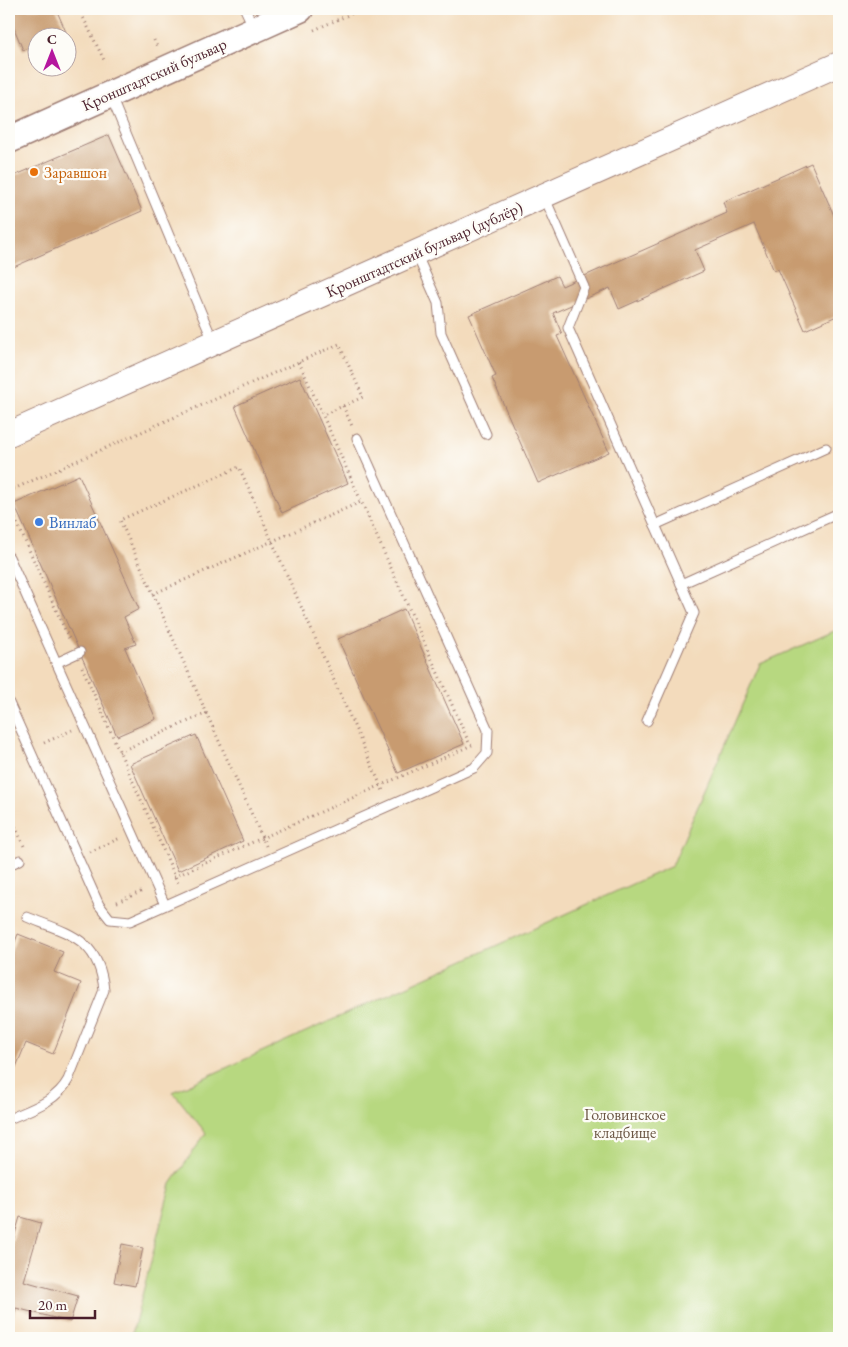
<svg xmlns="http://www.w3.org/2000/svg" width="848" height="1347" font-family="'EB Garamond',serif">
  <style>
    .green { fill: #b7d880; stroke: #807c56 }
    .building { fill: #c89b6f }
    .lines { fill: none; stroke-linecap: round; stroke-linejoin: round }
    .service-casing { stroke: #9e7d74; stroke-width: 11 }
    .tertiary-casing { stroke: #9e7d74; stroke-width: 26 }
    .secondary-casing { stroke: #9e7d74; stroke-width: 29 }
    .path { stroke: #9e7d74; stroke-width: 3; stroke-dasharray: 1 4; stroke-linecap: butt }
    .service { stroke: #fff; stroke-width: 9 }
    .tertiary { stroke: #fff; stroke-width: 24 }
    .secondary { stroke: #fff; stroke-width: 26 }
    .food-dot { fill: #e8710a; stroke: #fdfcf7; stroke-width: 2 }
    .shop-dot { fill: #3f7fe0; stroke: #fdfcf7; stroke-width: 2 }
    .labels { text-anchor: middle; stroke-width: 4.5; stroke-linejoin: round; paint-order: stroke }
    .street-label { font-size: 16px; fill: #4a1f2b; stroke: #fdfcf7 }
    .food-label { font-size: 16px; fill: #c56008; stroke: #fdfcf7; text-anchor: start }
    .shop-label { font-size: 16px; fill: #366cbe; stroke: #fdfcf7; text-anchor: start }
    .park-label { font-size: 16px; fill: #6b5644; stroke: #fdfcf7 }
  </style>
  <rect width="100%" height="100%" fill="#fdfcf7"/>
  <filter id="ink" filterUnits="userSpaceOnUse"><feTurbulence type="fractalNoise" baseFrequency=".02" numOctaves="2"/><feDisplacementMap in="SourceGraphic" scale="10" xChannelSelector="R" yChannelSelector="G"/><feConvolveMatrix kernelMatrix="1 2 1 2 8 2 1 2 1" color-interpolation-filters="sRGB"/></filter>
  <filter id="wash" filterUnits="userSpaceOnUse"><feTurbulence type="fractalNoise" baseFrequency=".0096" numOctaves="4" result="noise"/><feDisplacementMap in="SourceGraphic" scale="20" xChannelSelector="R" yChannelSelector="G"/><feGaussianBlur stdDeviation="1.12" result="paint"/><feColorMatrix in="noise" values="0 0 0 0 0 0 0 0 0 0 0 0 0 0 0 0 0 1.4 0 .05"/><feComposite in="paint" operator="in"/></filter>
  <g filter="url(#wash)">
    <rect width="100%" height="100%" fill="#f3dbbc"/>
    <polygon class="green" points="839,629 839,1338 131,1338 171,1184 206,1133 173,1092 672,866 760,664"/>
    <g id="blocks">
      <g class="building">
        <polygon points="9,9 56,9 66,32 53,38 38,38 38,44 23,50 9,16"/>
        <polygon points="109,135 142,211 9,269 9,178"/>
        <polygon points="811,163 839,227 839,315 805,330 778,269 774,271 754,224 695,250 704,271 619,309 610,288 553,313 562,334 557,336 609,452 538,483 492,378 496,376 469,315 557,276 562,286 727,213 723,202"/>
        <polygon points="300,377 348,483 282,513 235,406"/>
        <polygon points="79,475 139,609 124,617 136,644 125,648 156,719 117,736 14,504"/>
        <polygon points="404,609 464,744 398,773 338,639"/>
        <polygon points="196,735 243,841 178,871 130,764"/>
        <polygon points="18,934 63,952 54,972 81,983 53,1054 26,1043 9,1084 9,957"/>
        <polygon points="20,1217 41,1223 24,1281 78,1296 70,1322 16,1308 9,1329 9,1254"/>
        <polygon points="122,1244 143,1248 135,1286 114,1282"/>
      </g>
    </g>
  </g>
  <g filter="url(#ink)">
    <use href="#blocks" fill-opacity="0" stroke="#9e7d74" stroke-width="1"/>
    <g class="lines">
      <defs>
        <g id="service">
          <polyline points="245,9 253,26"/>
          <polyline points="111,97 213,341"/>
          <polyline points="544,196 584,287 568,328 694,613 647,721"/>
          <polyline points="416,253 438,303 441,333 486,434"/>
          <polyline points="655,525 826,448"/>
          <polyline points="9,557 165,905"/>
          <polyline points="681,584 839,513"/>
          <polyline points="56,663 80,652"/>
          <polyline points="9,703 99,905 110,919 130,921 474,768 487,753 488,730 357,438"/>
          <polyline points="9,865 20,860"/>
          <path d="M9,1119C31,1109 56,1102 68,1080L104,990C99,938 69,934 27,917"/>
        </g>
        <polyline id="tertiary" points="9,434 839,64"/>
        <polyline id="secondary" points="9,140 300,9"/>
      </defs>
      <use href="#service" class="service-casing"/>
      <use href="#tertiary" class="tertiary-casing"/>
      <use href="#secondary" class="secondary-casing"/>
      <g class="path">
        <polyline points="79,9 105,62"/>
        <polyline points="314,30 362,9"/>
        <polyline points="154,40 158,49"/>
        <polyline points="299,362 470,745"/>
        <polyline points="343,406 352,426"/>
        <polyline points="9,491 339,344 363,397 323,415"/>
        <polyline points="9,505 70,641"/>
        <polyline points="153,594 363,501"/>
        <polyline points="82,667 178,883"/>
        <polyline points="44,743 72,730"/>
        <polyline points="119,752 207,713"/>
        <polyline points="9,813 24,846"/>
        <polyline points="266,846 120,520 239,467 384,793"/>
        <polyline points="90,852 120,838"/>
        <polyline points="174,877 472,745"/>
        <polyline points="117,902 143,891"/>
      </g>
      <use href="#service" class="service"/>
      <use href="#tertiary" class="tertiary"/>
      <use href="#secondary" class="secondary"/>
    </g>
  </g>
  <circle class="food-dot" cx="34" cy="172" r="5"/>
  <circle class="shop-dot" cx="39" cy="522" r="5"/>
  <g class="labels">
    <g class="street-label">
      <text transform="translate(154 74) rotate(-24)" y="6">Кронштадтский бульвар</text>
      <text transform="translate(424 249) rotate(-24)" y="6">Кронштадтский бульвар (дублёр)</text>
    </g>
    <g class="food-label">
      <text x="44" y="178">Заравшон</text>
    </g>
    <g class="shop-label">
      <text x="49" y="528">Винлаб</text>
    </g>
    <g class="park-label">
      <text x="625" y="1120">Головинское<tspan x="625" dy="18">кладбище</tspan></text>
    </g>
  </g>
  <rect width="848" height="1347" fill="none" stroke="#fdfcf7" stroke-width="30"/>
  <g transform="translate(52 52)"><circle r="24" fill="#fdfcf7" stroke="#b5a4a5"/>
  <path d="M0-4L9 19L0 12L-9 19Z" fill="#b5179e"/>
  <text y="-8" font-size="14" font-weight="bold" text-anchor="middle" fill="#4a1f2b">С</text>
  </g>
  <path d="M30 1310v8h65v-8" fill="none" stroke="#4a1f2b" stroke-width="2.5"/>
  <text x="38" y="1310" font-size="15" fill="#4a1f2b" stroke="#fdfcf7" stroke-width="4" paint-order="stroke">20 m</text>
</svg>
